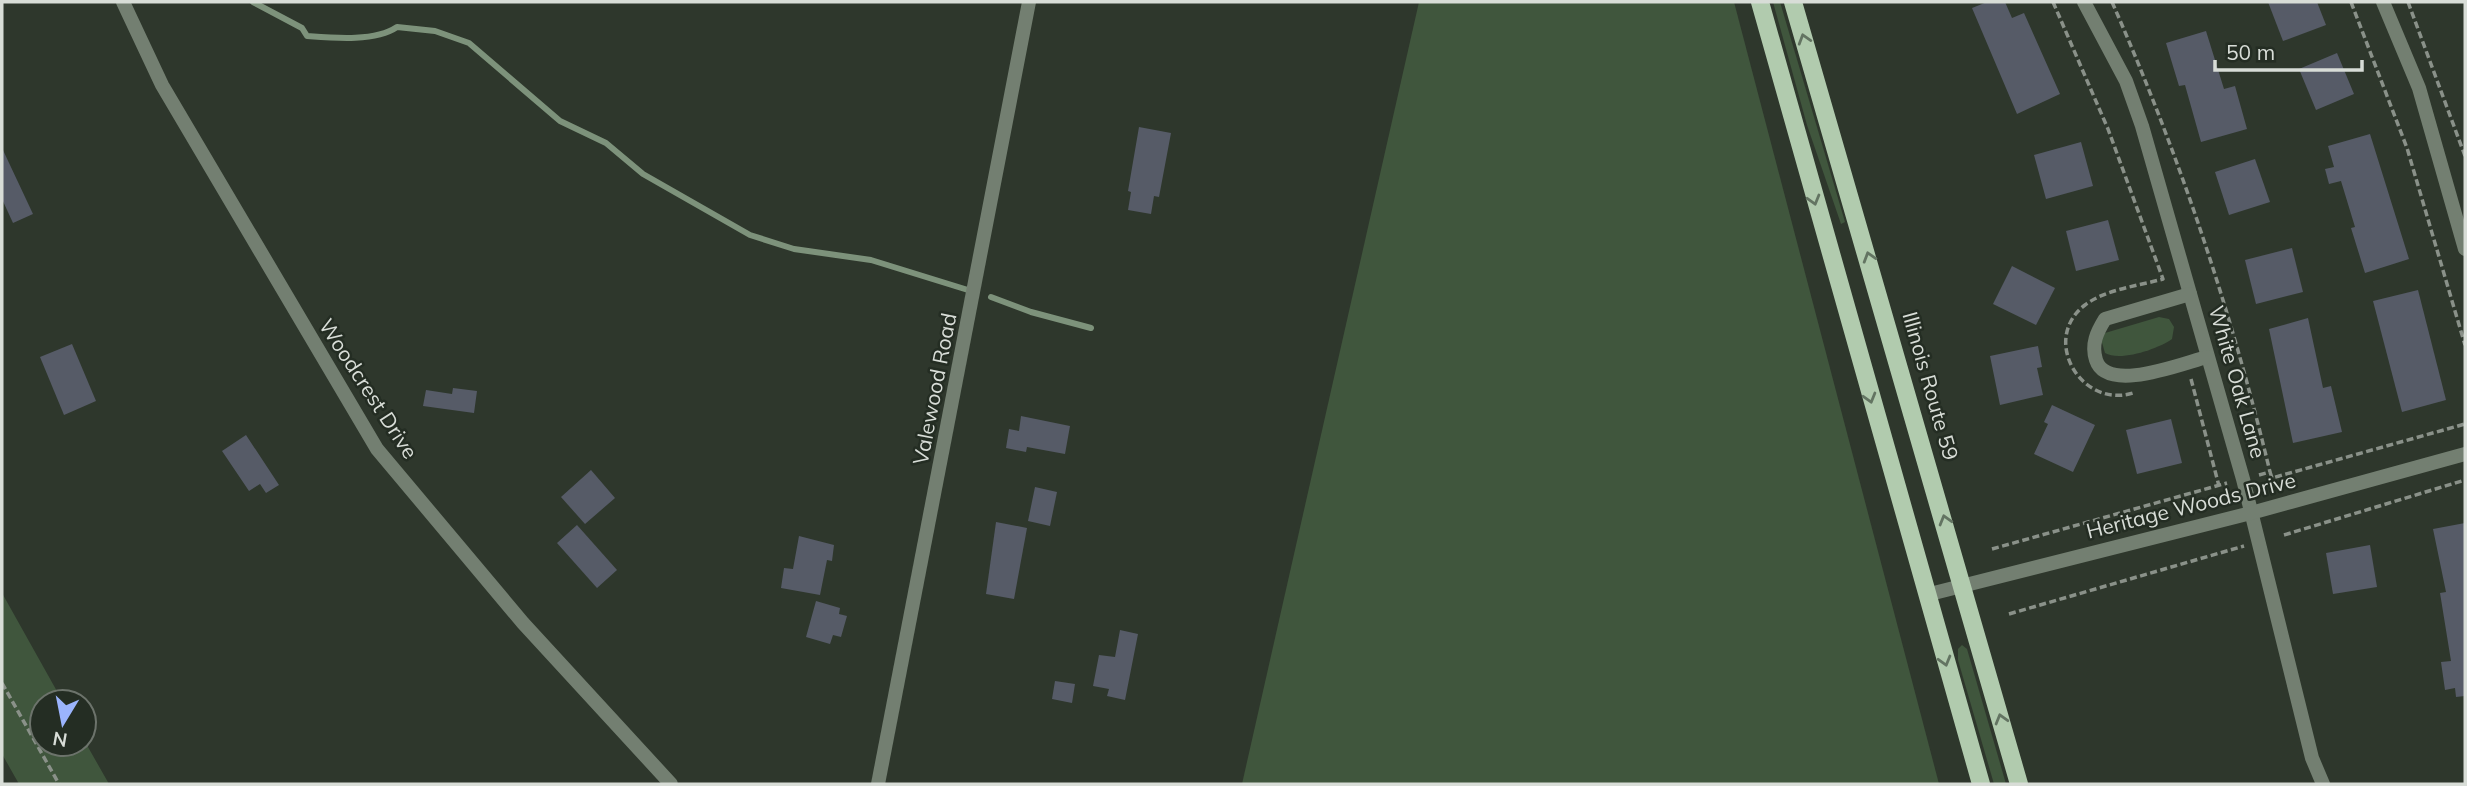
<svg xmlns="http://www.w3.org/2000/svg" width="2467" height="786" font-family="Mulish,sans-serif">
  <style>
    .green { fill: #40563d }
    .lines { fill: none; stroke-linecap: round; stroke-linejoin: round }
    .stream { stroke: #7d927b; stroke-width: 6 }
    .building { fill: #565b67 }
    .path { stroke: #8a9189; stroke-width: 3.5; stroke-dasharray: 7 3.5; stroke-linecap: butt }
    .minor { stroke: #737f71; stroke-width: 14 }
    .primary { stroke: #b1cbae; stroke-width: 18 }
    .oneway { stroke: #637462 }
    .labels { text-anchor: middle; stroke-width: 5; stroke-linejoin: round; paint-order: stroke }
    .street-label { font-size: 21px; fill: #d8ddd7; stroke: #242d23 }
  </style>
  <rect width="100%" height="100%" fill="#2e372c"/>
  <g class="green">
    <polygon points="1419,2 1734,2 1939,784 1242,784"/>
    <polygon points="1773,2 1780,2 1845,222 1841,224 1807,125"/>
    <path d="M2159,317L2169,319L2174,327L2172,339C2158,349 2120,362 2105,353L2101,339L2105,333Z"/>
    <polygon points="2,593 63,702 42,702 42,744 84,744 84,740 109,784 19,784 2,754"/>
    <polygon points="1962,645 1967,649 2006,784 1994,784 1958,660 1958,649"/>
  </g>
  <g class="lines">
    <g class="stream">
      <path d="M253,2L302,28L307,36C333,38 375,42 397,27L435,31L469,43L560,121L606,143L643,174L750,235L794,249L871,260L968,290"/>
      <polyline points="991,297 1031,312 1091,328"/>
    </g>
  </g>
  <g class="building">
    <polygon points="1987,2 2005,2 2012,18 2024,13 2060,94 2017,114 1972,8"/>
    <polygon points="2268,2 2317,2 2326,25 2283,41"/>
    <polygon points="2206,31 2224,89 2235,86 2247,129 2201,142 2185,85 2179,86 2166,43"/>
    <polygon points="2337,53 2354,94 2316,110 2299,69"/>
    <polygon points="1139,127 1171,133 1159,197 1154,196 1151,214 1128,210 1131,192 1128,191"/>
    <polygon points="2370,134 2409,259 2365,273 2351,228 2355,227 2341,181 2329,184 2325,169 2334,167 2328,146"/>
    <polygon points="2081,142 2093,186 2046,199 2034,155"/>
    <polygon points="2,148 33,214 13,223 2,199"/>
    <polygon points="2255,159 2270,202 2229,215 2215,172"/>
    <polygon points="2108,220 2119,260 2076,271 2066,231"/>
    <polygon points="2292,248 2303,292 2256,304 2245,260"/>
    <polygon points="2012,266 2055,288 2036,325 1993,304"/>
    <polygon points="2418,290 2446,400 2402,412 2373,301"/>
    <polygon points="2308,318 2323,388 2331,386 2342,432 2293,443 2269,329"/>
    <polygon points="72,344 96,401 64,415 40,357"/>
    <polygon points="2038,346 2042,367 2037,368 2043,395 2000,405 1990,356"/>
    <polygon points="453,388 477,391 474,413 423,406 426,390 452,394"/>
    <polygon points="2052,405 2095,425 2073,472 2034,454 2048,424 2044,422"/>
    <polygon points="1021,416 1070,426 1065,454 1027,447 1026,452 1006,448 1009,429 1019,431"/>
    <polygon points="2171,419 2182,463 2137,474 2126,430"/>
    <polygon points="246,435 279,485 266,493 260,484 249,491 222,451"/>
    <polygon points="591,470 615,498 585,524 561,497"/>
    <polygon points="1035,487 1057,492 1050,526 1028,521"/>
    <polygon points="996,522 1027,528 1014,599 986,594"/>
    <polygon points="2465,523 2465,696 2456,697 2455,688 2445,690 2441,662 2451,661 2440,593 2446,592 2433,529"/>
    <polygon points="577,525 617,570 597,588 557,543"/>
    <polygon points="799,536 834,545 832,561 827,560 820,595 781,588 784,568 793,569"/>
    <polygon points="2370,545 2377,587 2333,594 2326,553"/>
    <polygon points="816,601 840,608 839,614 847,616 841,637 833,635 830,644 806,637"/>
    <polygon points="1120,630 1138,634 1125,700 1107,696 1109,689 1093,686 1099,655 1115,657"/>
    <polygon points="1055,681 1075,684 1072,703 1052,699"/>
  </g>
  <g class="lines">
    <g class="path">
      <path d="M2053,2L2108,129L2163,279C2138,286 2106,289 2085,305C2040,339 2081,409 2133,393"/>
      <path d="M2112,2C2179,154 2231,310 2270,472"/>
      <polyline points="2351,2 2407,148 2465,345"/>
      <polyline points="2408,2 2465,156"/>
      <polyline points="2191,379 2219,486"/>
      <polyline points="2259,475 2270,472 2272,478 2465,424"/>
      <polyline points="2284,535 2465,480"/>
      <polyline points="1992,549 2227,483"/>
      <polyline points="2009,614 2244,546"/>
      <polyline points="2,683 59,784"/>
    </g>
    <g class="minor">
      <polyline points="123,2 162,85 377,449 523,623 671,784"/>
      <polyline points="2084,2 2126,81 2142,126 2243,479 2312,758 2323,784"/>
      <polyline points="2383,2 2419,88 2465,249"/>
      <path d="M2190,294L2105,319C2097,332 2091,344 2096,360C2107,394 2183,363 2207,357"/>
      <polyline points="1926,595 2251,513 2465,454"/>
      <polyline points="878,784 1029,2"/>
    </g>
    <g class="primary">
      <polyline points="1760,2 1981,784"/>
      <polyline points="1793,2 2019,784"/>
    </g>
  </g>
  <defs><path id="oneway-chevron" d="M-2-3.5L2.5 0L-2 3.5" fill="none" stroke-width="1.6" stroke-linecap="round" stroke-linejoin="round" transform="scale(1.75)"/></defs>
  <g class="oneway">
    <use href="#oneway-chevron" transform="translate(1804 39) rotate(-107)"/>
    <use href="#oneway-chevron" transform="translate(1814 200) rotate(74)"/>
    <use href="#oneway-chevron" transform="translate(1869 257) rotate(-107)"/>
    <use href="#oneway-chevron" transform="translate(1870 398) rotate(74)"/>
    <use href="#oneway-chevron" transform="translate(1945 520) rotate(-106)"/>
    <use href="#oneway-chevron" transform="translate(1945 661) rotate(74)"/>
    <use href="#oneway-chevron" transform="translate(2001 719) rotate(-106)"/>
  </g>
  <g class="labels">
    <g class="street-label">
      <text transform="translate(2237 382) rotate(74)" y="7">White Oak Lane</text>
      <text transform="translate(1930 386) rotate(74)" y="7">Illinois Route 59</text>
      <text transform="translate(368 389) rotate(57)" y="7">Woodcrest Drive</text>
      <text transform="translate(935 389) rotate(-79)" y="7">Valewood Road</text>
      <text transform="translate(2191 506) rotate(-14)" y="7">Heritage Woods Drive</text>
    </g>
  </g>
  <rect width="2467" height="786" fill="none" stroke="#d8ddd7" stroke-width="7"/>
  <g transform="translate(63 723) rotate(190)"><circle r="33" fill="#242d23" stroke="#6c736b" stroke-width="2"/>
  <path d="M0-5L12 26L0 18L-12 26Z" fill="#9bb4fd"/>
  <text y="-10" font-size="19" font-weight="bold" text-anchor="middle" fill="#d8ddd7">N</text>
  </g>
  <path d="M2215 60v10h147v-10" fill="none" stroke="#d8ddd7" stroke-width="3.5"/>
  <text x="2226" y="60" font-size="21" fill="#d8ddd7" stroke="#242d23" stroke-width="5" paint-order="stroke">50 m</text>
</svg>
